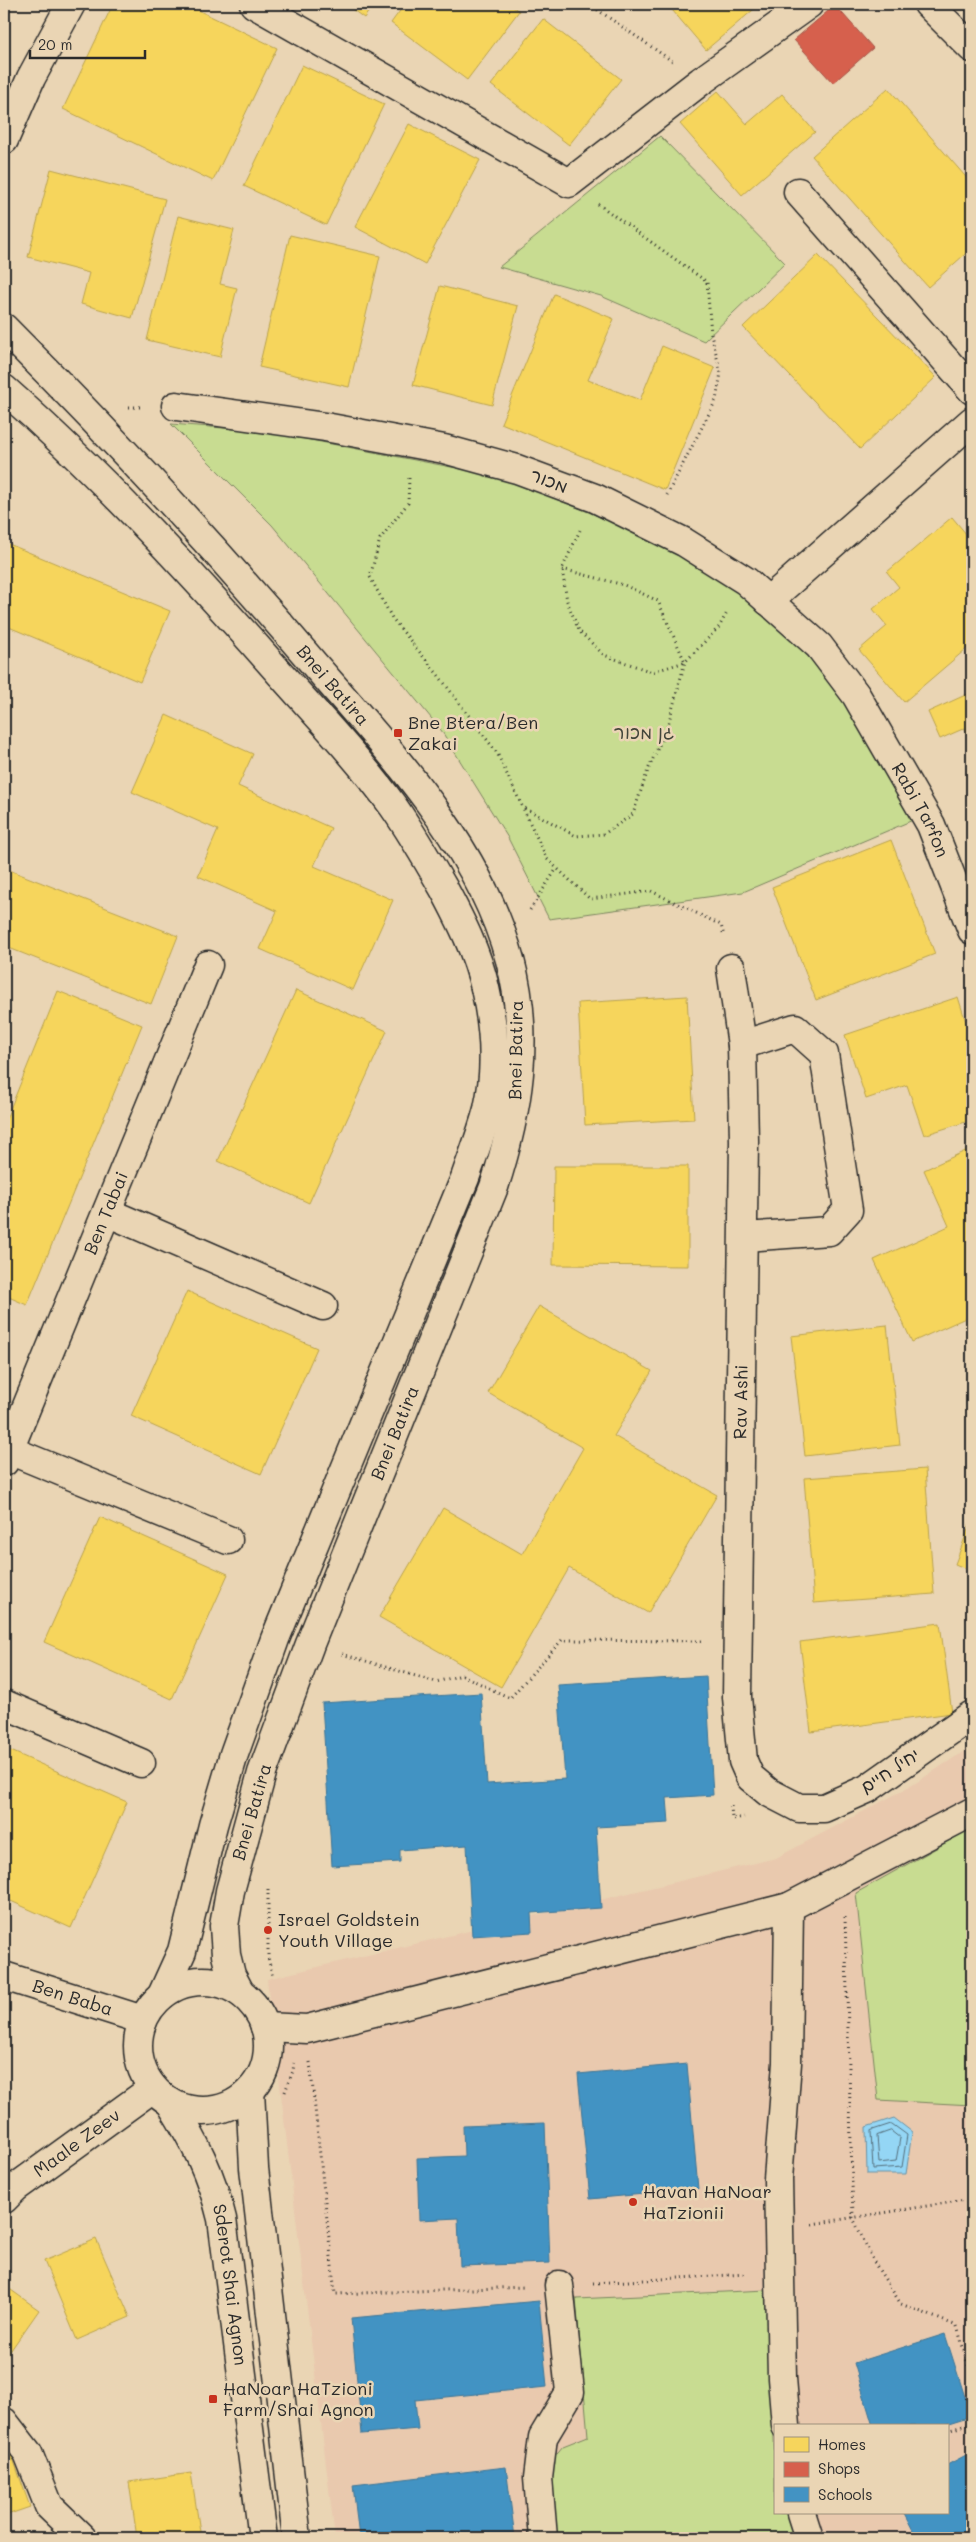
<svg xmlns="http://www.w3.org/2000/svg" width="976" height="2542" font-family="Mali,'Playpen Sans Hebrew',sans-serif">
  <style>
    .built { fill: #e9c9ae; fill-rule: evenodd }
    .green { fill: #c8dc91; stroke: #7a845e }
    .water { fill: #94d6f5; stroke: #6a92a4 }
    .homes { fill: #f6d55c; stroke: #b9a24d }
    .shops { fill: #d6604d; stroke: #a35043 }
    .schools { fill: #4393c3; stroke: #3c7495 }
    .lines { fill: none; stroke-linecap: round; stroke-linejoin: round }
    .shore { stroke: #556f7c; stroke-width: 1 }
    .minor-casing { stroke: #2b2b2b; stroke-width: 31 }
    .path { stroke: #2b2b2b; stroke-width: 3; stroke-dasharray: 1 4; stroke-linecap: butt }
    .minor { stroke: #ead5b4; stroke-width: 28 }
    .poi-dot { fill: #c8321e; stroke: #ead5b4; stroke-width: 2 }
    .labels { text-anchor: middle; stroke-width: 5; stroke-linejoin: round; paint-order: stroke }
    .street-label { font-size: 18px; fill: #2b2b2b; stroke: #ead5b4 }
    .poi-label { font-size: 18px; fill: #2b2b2b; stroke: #ead5b4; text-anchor: start }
    .park-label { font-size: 18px; fill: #43463a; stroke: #ead5b4 }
  </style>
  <rect width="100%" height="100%" fill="#ead5b4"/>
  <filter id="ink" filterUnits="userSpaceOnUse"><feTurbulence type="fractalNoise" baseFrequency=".02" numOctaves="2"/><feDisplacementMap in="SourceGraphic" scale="10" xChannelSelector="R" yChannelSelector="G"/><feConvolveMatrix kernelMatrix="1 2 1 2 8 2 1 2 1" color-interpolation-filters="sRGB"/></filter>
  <g filter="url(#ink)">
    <path class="built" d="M972,1746V2538H335L267,1979L776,1858L911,1786ZM775,2426H947V2513H775Z"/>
    <g class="green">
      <polygon points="660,136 785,263 704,341 601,296 499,267"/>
      <polygon points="171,424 264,431 498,476 591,513 708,566 753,599 813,662 875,744 913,820 743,892 549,919 508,838 441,730 272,525"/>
      <polygon points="972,1828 972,2105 878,2100 856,1893"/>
      <polygon points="767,2290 775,2460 775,2513 788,2513 794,2538 555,2538 548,2464 563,2446 588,2436 576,2299"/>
    </g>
    <polygon class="water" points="894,2118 912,2132 906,2174 867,2174 866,2127"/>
    <g class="homes">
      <polygon points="113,4 185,4 277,48 213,181 63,109"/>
      <polygon points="345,4 374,4 364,18"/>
      <polygon points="405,4 509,4 519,11 467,80 391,23"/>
      <polygon points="667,4 760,4 706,50"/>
      <polygon points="543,19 621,79 569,145 491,85"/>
      <polygon points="302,65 384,104 326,225 244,186"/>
      <polygon points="888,88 972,184 972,248 928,287 812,156"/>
      <polygon points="718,91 747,124 782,94 815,132 742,195 680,124"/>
      <polygon points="409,124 480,160 425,264 355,227"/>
      <polygon points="51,169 165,199 132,318 81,304 89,273 28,257"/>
      <polygon points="178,216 234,230 220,284 237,288 220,357 147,340"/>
      <polygon points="290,235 380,256 349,387 259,367"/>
      <polygon points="818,255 936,377 860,449 743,327"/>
      <polygon points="440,286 518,306 492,405 413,385"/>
      <polygon points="554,294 614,319 588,380 640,400 662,346 715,368 665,490 501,423"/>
      <polygon points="952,517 972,541 972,644 904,702 859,650 887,626 873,609 899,587 887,572"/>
      <polygon points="4,542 170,611 140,682 4,625"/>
      <polygon points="972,692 972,744 965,728 940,739 928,712"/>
      <polygon points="166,715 253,754 238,786 331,828 314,866 393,900 353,990 260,949 277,911 198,876 218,830 132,792"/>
      <polygon points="891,840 935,954 816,1000 772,887"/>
      <polygon points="4,868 178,936 151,1004 4,946"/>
      <polygon points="296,990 387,1031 309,1203 218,1161"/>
      <polygon points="58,991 142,1025 27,1305 4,1295 4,1124"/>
      <polygon points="687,996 694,1119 585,1125 578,1003"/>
      <polygon points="958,997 972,1041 972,1120 924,1135 907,1085 866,1099 845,1035"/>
      <polygon points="972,1148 972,1320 970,1316 912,1342 874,1260 949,1226 924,1170"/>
      <polygon points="554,1166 688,1166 688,1266 553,1265"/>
      <polygon points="187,1291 317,1348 261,1474 131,1416"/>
      <polygon points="539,1306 652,1371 614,1436 717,1495 648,1613 569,1568 501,1687 379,1617 443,1508 522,1554 583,1448 488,1393"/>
      <polygon points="887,1325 900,1445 805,1456 791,1336"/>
      <polygon points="925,1469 934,1594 814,1603 804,1478"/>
      <polygon points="100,1517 228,1574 172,1699 44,1642"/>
      <polygon points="972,1519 972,1571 955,1564"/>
      <polygon points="940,1623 952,1713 811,1732 800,1642"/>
      <polygon points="4,1748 127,1802 71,1928 4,1898"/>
      <polygon points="96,2239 130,2317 77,2340 44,2261"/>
      <polygon points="4,2285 39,2310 4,2360"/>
      <polygon points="6,2438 30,2507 4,2516 4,2439"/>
      <polygon points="191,2473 201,2538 137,2538 129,2482"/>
    </g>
    <polygon class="shops" points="835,5 873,48 833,83 794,40"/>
    <g class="schools">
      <polygon points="706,1676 713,1795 667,1798 669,1823 596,1827 601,1908 531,1913 532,1932 472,1936 467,1845 400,1850 400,1862 332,1866 322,1703 481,1693 487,1784 565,1779 558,1685"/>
      <polygon points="687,2064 698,2189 590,2199 578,2074"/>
      <polygon points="545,2123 550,2263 460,2266 458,2218 419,2220 417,2158 464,2156 463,2126"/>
      <polygon points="539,2301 547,2387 415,2400 418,2429 362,2434 351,2318"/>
      <polygon points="945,2334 971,2416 939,2426 873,2426 854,2363"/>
      <polygon points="968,2454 972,2462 972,2538 917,2538 904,2513 947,2513 947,2465"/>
      <polygon points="506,2467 515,2538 359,2538 353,2485"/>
    </g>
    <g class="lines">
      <g class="shore">
        <polygon points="892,2124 907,2135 902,2167 873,2169 871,2131"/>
        <polygon points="891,2131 900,2138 896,2161 879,2163 877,2136"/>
      </g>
      <defs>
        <g id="minor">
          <polyline points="254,4 569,183 701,81 809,4"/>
          <polyline points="928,4 972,48"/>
          <polyline points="4,140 31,78 71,4"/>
          <polyline points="798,192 972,390"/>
          <path id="s1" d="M4,328C112,436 215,548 314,664C390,752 479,845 510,960C531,1037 518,1113 494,1187L310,1644L262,1773L230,1891L224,1926L226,1955L231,1975L240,1992"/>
          <path d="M4,389C99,473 185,566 269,661C311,709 356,755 393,806C412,833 428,861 444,889C461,921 477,952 485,988C494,1026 497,1070 488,1109C482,1132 473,1155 465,1178L275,1639L234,1754L213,1825L182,1951L162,1995"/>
          <path id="s2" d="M176,406L325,427L444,449L517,469L595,498L684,542L746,581L819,646L856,695L931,825L972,930"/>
          <polyline points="768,601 972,421"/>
          <polyline points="731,968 742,1045 744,1141 737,1697 743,1761 750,1777 768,1792 799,1808 824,1808 867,1789 972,1715"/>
          <polyline points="742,1045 795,1028 824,1054 848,1210 829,1231 744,1237"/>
          <polyline points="107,1212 323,1306"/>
          <polyline points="9,1450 228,1540"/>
          <path id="s3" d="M4,1462L208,965"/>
          <polyline points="4,1704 141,1763"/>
          <path id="s4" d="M4,1976L143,2020"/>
          <circle cx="203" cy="2046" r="65"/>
          <polyline points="265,2027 307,2029 789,1907 972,1812"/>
          <polyline points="250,2091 254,2168 297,2538"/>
          <path id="s5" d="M170,2102C195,2142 211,2173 222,2219L263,2538"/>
          <path id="s6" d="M4,2199L15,2188L153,2088"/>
          <polyline points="4,2422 28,2453 49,2506 82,2538"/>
          <polyline points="786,2426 782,2378 778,2179 787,2063 789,1907"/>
          <polyline points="801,2513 809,2538"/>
          <polyline points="543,2538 538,2478 543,2437 570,2392 559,2285"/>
        </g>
      </defs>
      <use href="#minor" class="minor-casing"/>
      <g class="path">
        <polyline points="589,4 672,61"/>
        <polyline points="598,204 707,282 711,334 721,373 716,400 667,495"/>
        <polyline points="129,407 143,407"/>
        <polyline points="409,478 408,503 380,539 370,577 392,618 439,676 497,753 547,859 590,899 651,891 721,925 724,936"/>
        <polyline points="562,569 624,585 658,601 685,662 652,672 604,655 579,631 567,601 562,569 581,528"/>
        <polyline points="525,808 576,836 604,834 633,814 648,770 668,725 685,662 719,627 728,611"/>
        <polyline points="530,910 557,868"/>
        <polyline points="342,1654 436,1682 462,1675 510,1698 562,1640 704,1641"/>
        <polyline points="731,1806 732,1819 744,1817"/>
        <polyline points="268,1889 268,1957 273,1978"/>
        <polyline points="845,1917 853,2218 875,2264 901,2304 957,2326 972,2379"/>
        <polyline points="310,2062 335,2294 525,2287"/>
        <polyline points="285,2092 293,2071 294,2063"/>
        <polyline points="812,2224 972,2199"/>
        <polyline points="593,2283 747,2274"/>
        <polyline points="947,2431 972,2423"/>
      </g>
      <use href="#minor" class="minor"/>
    </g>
  </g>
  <g class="poi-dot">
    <rect x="393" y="728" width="10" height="10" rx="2.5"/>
    <circle cx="268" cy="1930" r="5"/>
    <circle cx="633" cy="2202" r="5"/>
    <rect x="208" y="2394" width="10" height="10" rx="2.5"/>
  </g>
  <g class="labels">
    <g class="street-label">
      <text transform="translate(549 481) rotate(21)" y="6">מכור</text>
      <text dy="6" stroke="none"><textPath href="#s1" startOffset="486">Bnei Batira</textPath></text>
      <text dy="6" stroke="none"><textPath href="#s2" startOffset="894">Rabi Tarfon</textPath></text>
      <text transform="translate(516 1050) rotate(-89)" y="6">Bnei Batira</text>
      <text dy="6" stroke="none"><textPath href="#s3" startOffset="269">Ben Tabai</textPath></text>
      <text transform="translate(741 1402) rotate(-89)" y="6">Rav Ashi</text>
      <text transform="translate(395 1433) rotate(-68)" y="6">Bnei Batira</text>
      <text transform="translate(890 1771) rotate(-33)" y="6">יחיל חיים</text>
      <text transform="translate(252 1812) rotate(-74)" y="6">Bnei Batira</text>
      <text dy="6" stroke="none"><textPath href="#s4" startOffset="72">Ben Baba</textPath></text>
      <text dy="6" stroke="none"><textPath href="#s6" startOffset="92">Maale Zeev</textPath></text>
      <text dy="6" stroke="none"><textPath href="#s5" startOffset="195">Sderot Shai Agnon</textPath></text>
    </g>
    <g class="poi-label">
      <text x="408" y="729">Bne Btera/Ben<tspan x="408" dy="21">Zakai</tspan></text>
      <text x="278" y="1926">Israel Goldstein<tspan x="278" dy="21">Youth Village</tspan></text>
      <text x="643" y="2198">Havan HaNoar<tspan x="643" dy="21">HaTzionii</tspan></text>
      <text x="223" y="2395">HaNoar HaTzioni<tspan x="223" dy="21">Farm/Shai Agnon</tspan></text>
    </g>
    <g class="park-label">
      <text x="644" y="739">גן מכור</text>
    </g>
  </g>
  <rect width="976" height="2542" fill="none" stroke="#ead5b4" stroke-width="20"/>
  <rect x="10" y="10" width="956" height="2522" fill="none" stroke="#2b2b2b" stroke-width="2" filter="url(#ink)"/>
  <rect x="774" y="2424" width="175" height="90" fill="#ead5b4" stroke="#9e917d"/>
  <rect x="784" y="2437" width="25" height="15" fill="#f6d55c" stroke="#9e917d"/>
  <text x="818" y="2450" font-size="15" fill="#2b2b2b">Homes</text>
  <rect x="784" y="2462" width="25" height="15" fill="#d6604d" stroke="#9e917d"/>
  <text x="818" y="2474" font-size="15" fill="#2b2b2b">Shops</text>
  <rect x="784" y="2487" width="25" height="15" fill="#4393c3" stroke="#9e917d"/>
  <text x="818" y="2500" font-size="15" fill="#2b2b2b">Schools</text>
  <path d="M30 50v8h115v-8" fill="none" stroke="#2b2b2b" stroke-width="2.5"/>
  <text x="38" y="50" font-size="15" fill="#2b2b2b" stroke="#ead5b4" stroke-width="4" paint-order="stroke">20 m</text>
</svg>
